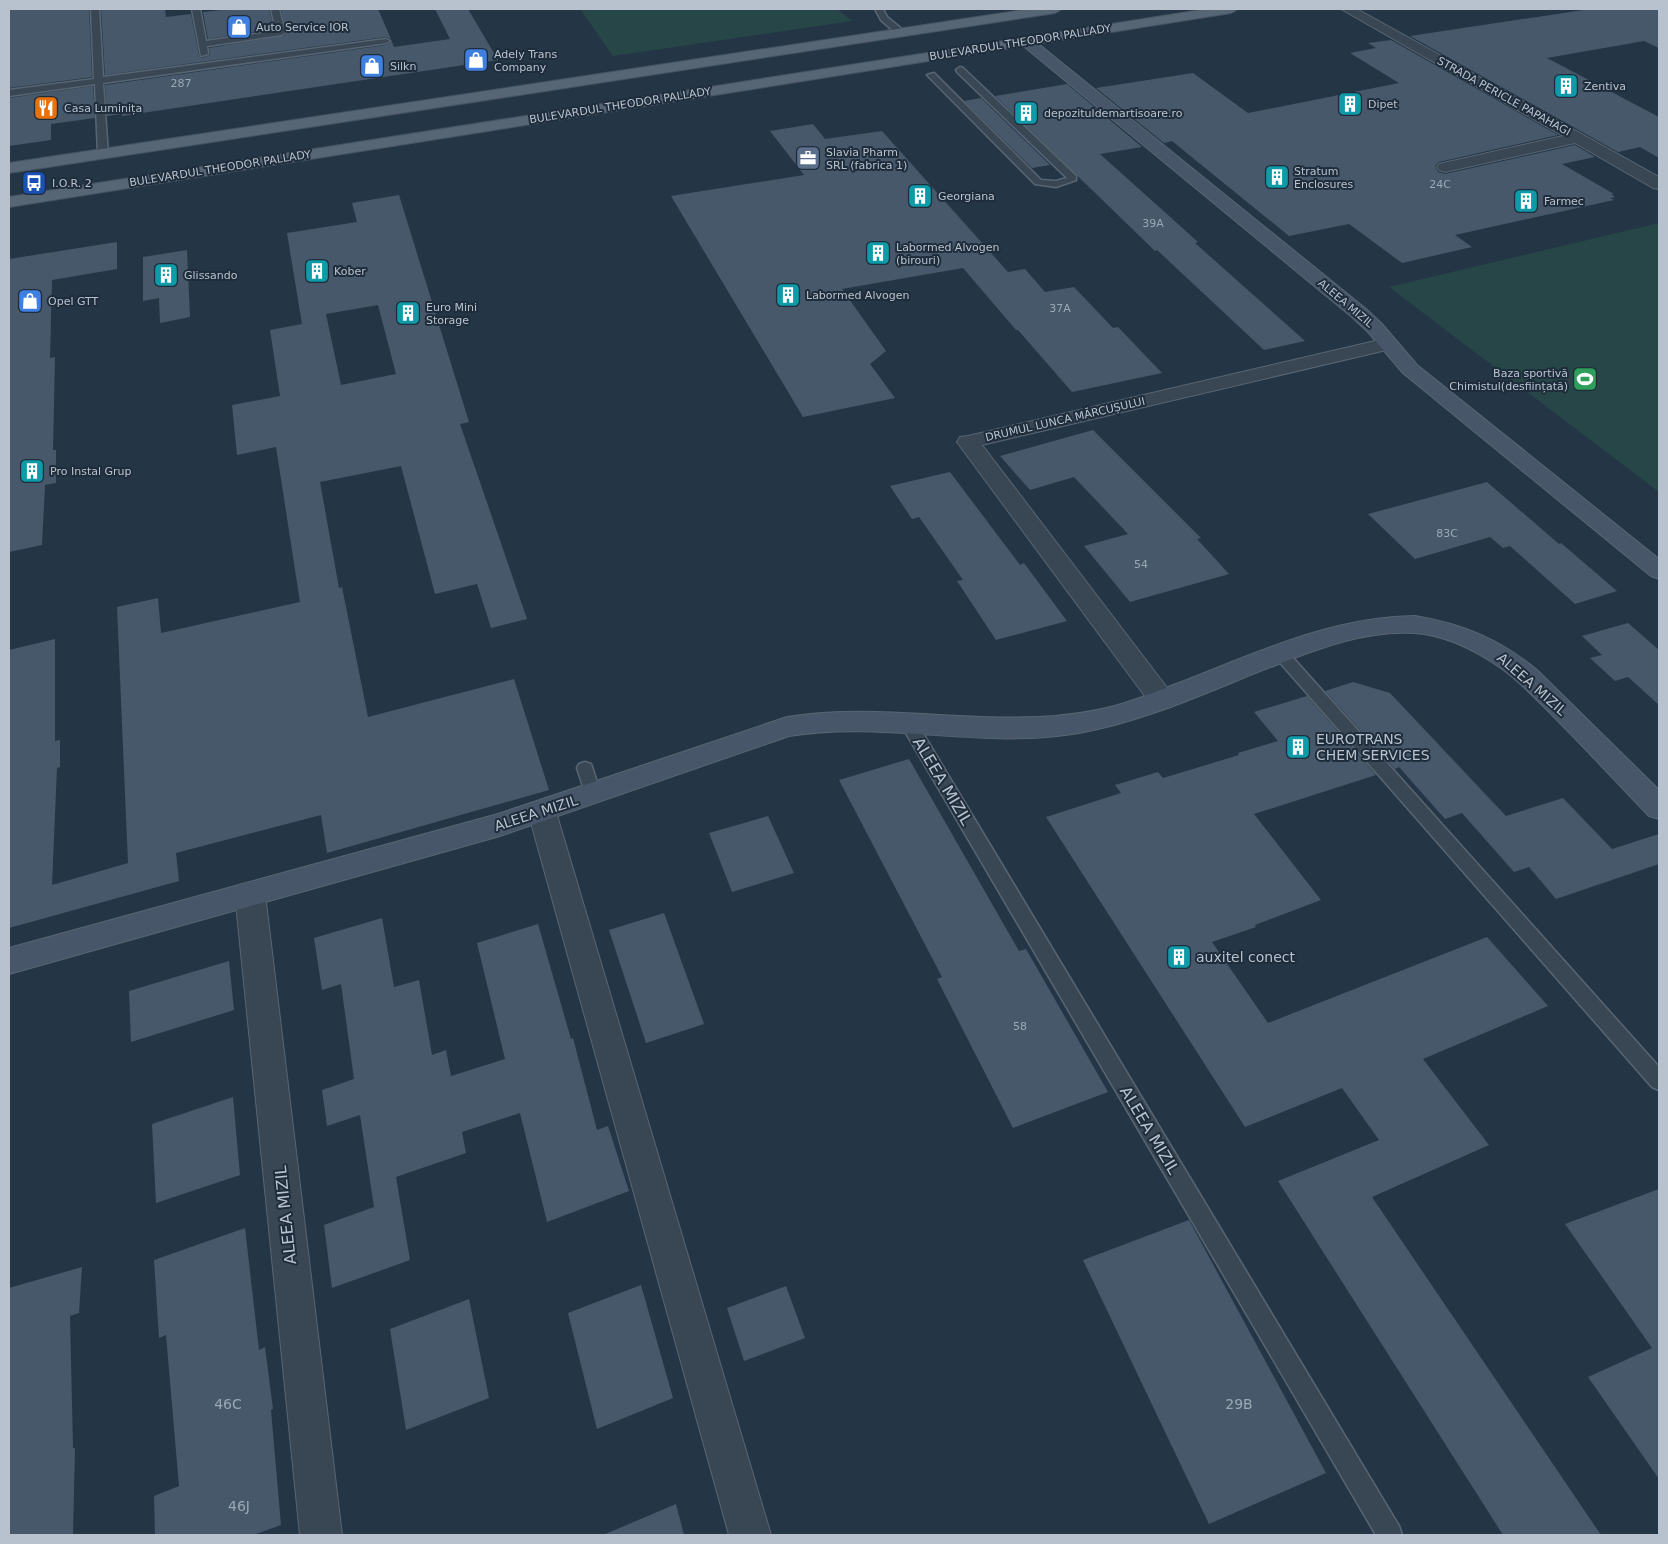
<svg xmlns="http://www.w3.org/2000/svg" width="1668" height="1544" font-family="'DejaVu Sans',sans-serif">
  <style>
    .green { fill: #264647 }
    .building { fill: #46586a; fill-rule: evenodd }
    .lines { fill: none; stroke-linecap: round; stroke-linejoin: round }
    .lane-casing { stroke: #586572; stroke-width: 3 }
    .street-casing { stroke: #586572; stroke-width: 2 }
    .secondary-casing { stroke: #586572; stroke-width: 2 }
    .primary-casing { stroke: #465361; stroke-width: 2 }
    .lane { fill: #394755; fill-rule: evenodd }
    .street { fill: #394755; fill-rule: evenodd }
    .secondary { fill: #475669; fill-rule: evenodd }
    .primary { fill: #576675; fill-rule: evenodd }
    .labels { text-anchor: middle; stroke-width: 4; stroke-linejoin: round; paint-order: stroke }
    .far-poi-label { font-size: 11px; fill: #b7c2ce; stroke: #1e2c3b; text-anchor: start }
    .far-street-label { font-size: 11px; fill: #b7c2ce; stroke: #1e2c3b }
    .number-label { font-size: 11px; fill: #9ba8b5 }
    .street-label { font-size: 14px; fill: #b7c2ce; stroke: #1e2c3b }
    .poi-label { font-size: 14px; fill: #b7c2ce; stroke: #1e2c3b; text-anchor: start }
    .near-number-label { font-size: 14px; fill: #9ba8b5 }
    .near-street-label { font-size: 16px; fill: #b7c2ce; stroke: #1e2c3b }
  </style>
  <rect width="100%" height="100%" fill="#243646"/>
  <g class="green">
    <polygon points="580,9 837,9 852,21 613,56"/>
    <polygon points="1659,223 1659,492 1389,287"/>
  </g>
  <g class="building">
    <polygon points="9,9 89,9 92,77 9,88"/>
    <polygon points="101,9 165,9 166,17 191,14 199,56 202,58 210,55 209,48 286,35 281,9 378,9 391,39 386,37 105,75"/>
    <polygon points="232,9 269,9 274,29 208,39 203,12"/>
    <polygon points="435,9 468,9 498,60 122,116 122,114 107,116 105,85 386,45 392,42 394,47 450,39"/>
    <polygon points="1590,9 1659,9 1659,48 1644,41 1547,58 1659,117 1659,158 1640,147 1618,152 1410,36"/>
    <polygon points="1391,40 1558,135 1439,162 1435,166 1438,172 1445,174 1575,145 1595,157 1562,164 1614,194 1611,194 1615,197 1610,198 1614,200 1455,235 1472,247 1402,263 1349,224 1289,236 1172,141 1164,143 1096,88 1193,73 1248,113 1399,83 1350,53 1376,48 1368,43"/>
    <polygon points="1067,84 1142,147 1100,154 1198,242 1195,243 1305,341 1264,350 1157,250 1155,251 995,96"/>
    <polygon points="93,86 95,118 51,124 51,140 9,146 9,98"/>
    <polygon points="981,98 1050,165 1032,168 964,101"/>
    <polygon points="813,124 825,139 882,131 1008,272 1025,269 1045,292 1074,287 1113,328 1118,327 1162,373 1072,392 1018,330 1016,330 963,268 842,289 886,351 870,364 895,398 803,417 671,196 804,175 770,131"/>
    <path d="M399,195L469,422L460,424L527,619L491,628L477,584L435,594L401,466L320,482L339,588L342,587L368,717L514,679L549,790L327,853L321,815L176,853L179,881L9,928V650L55,639V741L60,740V767L57,768L52,885L128,863L117,607L158,598L161,633L300,602L276,447L237,455L232,405L280,396L270,330L302,324L287,233L357,222L352,203ZM378,305L396,374L341,385L326,314Z"/>
    <polygon points="117,242 117,269 52,280 50,358 55,357 53,450 56,450 56,483 45,485 42,545 9,552 9,259"/>
    <polygon points="187,250 190,317 160,323 159,298 143,301 143,257"/>
    <polygon points="1093,430 1201,538 1197,539 1229,574 1130,602 1084,546 1128,534 1074,477 1030,490 1000,456"/>
    <polygon points="950,472 1020,565 1024,563 1067,621 996,640 957,581 963,580 919,517 912,519 890,486"/>
    <polygon points="1487,482 1559,544 1561,543 1617,591 1575,604 1510,546 1503,548 1490,537 1415,559 1368,514"/>
    <polygon points="1628,623 1659,650 1659,705 1628,677 1615,681 1590,658 1602,655 1582,636"/>
    <polygon points="1353,682 1390,693 1506,816 1563,798 1612,849 1659,834 1659,864 1556,899 1529,867 1514,872 1462,813 1445,819 1399,767 1395,769 1325,691"/>
    <polygon points="1307,696 1376,775 1254,814 1321,900 1255,925 1256,927 1212,942 1268,1023 1487,937 1548,1006 1423,1059 1489,1145 1372,1197 1601,1535 1503,1535 1278,1181 1379,1140 1342,1088 1245,1127 1046,817 1121,793 1115,785 1158,772 1163,778 1239,755 1238,753 1278,741 1254,712"/>
    <polygon points="909,759 1019,951 1026,949 1108,1092 1013,1128 937,979 942,977 839,780"/>
    <polygon points="768,816 794,873 732,892 709,833"/>
    <polygon points="664,913 704,1024 646,1043 609,930"/>
    <polygon points="382,918 394,987 419,980 432,1055 446,1050 451,1076 505,1059 477,943 538,924 571,1039 573,1038 597,1130 608,1126 629,1191 547,1222 520,1113 462,1132 466,1153 396,1177 410,1260 332,1288 324,1225 374,1207 360,1115 327,1126 322,1090 354,1079 341,984 322,990 314,938"/>
    <polygon points="229,961 234,1010 131,1042 129,991"/>
    <polygon points="233,1097 240,1175 156,1203 152,1124"/>
    <polygon points="1659,1189 1659,1479 1588,1377 1652,1348 1565,1224"/>
    <polygon points="1189,1220 1326,1473 1209,1524 1083,1260"/>
    <polygon points="245,1228 259,1350 265,1347 273,1409 271,1410 281,1525 253,1535 155,1535 154,1496 179,1486 166,1335 159,1338 154,1260"/>
    <polygon points="82,1267 79,1313 70,1316 73,1448 75,1448 73,1535 9,1535 9,1288"/>
    <polygon points="641,1285 673,1398 597,1429 568,1313"/>
    <polygon points="786,1286 805,1338 744,1361 727,1308"/>
    <polygon points="469,1299 489,1398 406,1430 390,1329"/>
    <polygon points="676,1504 684,1535 603,1535"/>
  </g>
  <g class="lines">
    <defs>
      <g id="lane">
        <polygon points="91,9 99,9 103,77 386,39 390,41 386,43 103,83 108,154 103,157 98,154 95,84 9,96 9,90 94,79"/>
        <polygon points="192,9 200,9 206,41 276,31 271,9 279,9 285,33 281,35 207,46 208,54 201,56"/>
        <polygon points="875,9 883,9 887,17 903,30 903,34 897,34 881,20"/>
        <polygon points="960,67 963,68 1076,176 1076,180 1056,187 1035,184 927,75 934,73 1041,180 1056,181 1067,178 957,72 956,70"/>
        <polygon points="1281,649 1286,650 1659,1067 1659,1090 1652,1087 1276,658 1274,654 1276,650"/>
        <polygon points="909,718 915,720 1399,1526 1402,1535 1376,1535 903,728 901,724 903,720"/>
        <polygon points="585,762 591,764 601,794 599,798 593,800 587,798 577,768 579,764"/>
      </g>
      <g id="street">
        <polygon points="1341,9 1357,9 1659,177 1659,189 1653,188 1575,143 1445,172 1439,170 1437,167 1439,164 1563,136"/>
        <polygon points="1388,338 1395,340 1398,344 1395,348 982,445 1171,693 1175,700 1171,707 1162,709 1153,707 957,442 960,437 968,436"/>
        <polygon points="542,801 552,804 556,812 771,1535 729,1535 528,812 532,804"/>
        <polygon points="250,882 261,885 265,894 342,1535 300,1535 235,894 239,885"/>
      </g>
      <g id="secondary">
        <polygon points="1026,37 1031,38 1366,309 1382,324 1417,365 1659,559 1659,579 1651,576 1403,373 1368,332 1352,317 1021,44 1019,41 1021,38"/>
        <path d="M1415,616C1463,624 1499,639 1537,670L1659,790V819L1649,816C1618,784 1588,751 1557,720C1539,702 1522,683 1501,668C1475,650 1446,635 1414,633C1366,630 1320,648 1276,665C1211,690 1147,721 1079,733C982,750 885,720 789,736L500,836L9,974V948L498,814L787,717C890,700 994,731 1097,710C1124,705 1150,694 1176,684C1254,654 1330,617 1415,616Z"/>
      </g>
      <g id="primary">
        <polygon points="1030,9 1062,9 1055,13 9,173 9,163"/>
        <polygon points="1207,9 1238,9 1231,13 9,207 9,197"/>
      </g>
    </defs>
    <use href="#lane" class="lane-casing"/>
    <use href="#street" class="street-casing"/>
    <use href="#secondary" class="secondary-casing"/>
    <use href="#primary" class="primary-casing"/>
    <use href="#lane" class="lane"/>
    <use href="#street" class="street"/>
    <use href="#secondary" class="secondary"/>
    <use href="#primary" class="primary"/>
  </g>
  <defs>
    <symbol id="shop-square" viewBox="-11 -11 22 22"><rect x="-9" y="-9" width="18" height="18" rx="4" fill="#3f7fe0" stroke="#1e2c3b"/><path d="M-5-2.5h2.3a2.7 3.5 0 0 1 5.4 0H5L5.5 6h-11ZM-1.5-2.5h3a1.5 2.3 0 0 0-3 0Z" fill="#fff"/></symbol>
    <symbol id="building-square" viewBox="-11 -11 22 22"><rect x="-9" y="-9" width="18" height="18" rx="4" fill="#0f9aa8" stroke="#1e2c3b"/><path d="M-4-6H4V6H1V3H-1V6H-4ZM-2.5-4.3h1.7v1.8h-1.7ZM.8-4.3h1.7v1.8H.8ZM-2.5-1h1.7V.8h-1.7ZM.8-1h1.7V.8H.8Z" fill="#fff"/></symbol>
    <symbol id="restaurant-square" viewBox="-11 -11 22 22"><rect x="-9" y="-9" width="18" height="18" rx="4" fill="#e8710a" stroke="#1e2c3b"/><path d="M-5-6h1v4h1v-4h1v4h1v-4h1v5L-1.5 .5V6h-2V.5L-5-1ZM5-6V6H3V1.5H1.5Q1.5-4 5-6Z" fill="#fff"/></symbol>
    <symbol id="office-square" viewBox="-11 -11 22 22"><rect x="-9" y="-9" width="18" height="18" rx="4" fill="#5c6f8a" stroke="#1e2c3b"/><path d="M-6-3h4V-5.5h4V-3h4V5H-6ZM-1-4.5V-3h2v-1.5ZM-6 0V1H6V0Z" fill="#fff"/></symbol>
    <symbol id="bus-square" viewBox="-11 -11 22 22"><rect x="-9" y="-9" width="18" height="18" rx="4" fill="#1a4fb4" stroke="#1e2c3b"/><path d="M-5-6H5V4H4V6H2V4H-2V6H-4V4H-5ZM-3.5-4V0h7V-4ZM-3.5 1.2v1.5H-2V1.2ZM2 1.2v1.5H3.5V1.2Z" fill="#fff"/></symbol>
    <symbol id="stadium-square" viewBox="-11 -11 22 22"><rect x="-9" y="-9" width="18" height="18" rx="4" fill="#2e9e5b" stroke="#1e2c3b"/><path d="M0-5a6.5 5 0 1 0 0 10a6.5 5 0 1 0 0-10ZM-3.5-1.8h7v3.6h-7Z" fill="#fff"/></symbol>
  </defs>
  <g fill-rule="evenodd">
    <use href="#shop-square" x="225" y="13" width="28" height="28"/>
    <use href="#shop-square" x="462" y="46" width="28" height="28"/>
    <use href="#shop-square" x="358" y="52" width="28" height="28"/>
    <use href="#building-square" x="1552" y="72" width="28" height="28"/>
    <use href="#building-square" x="1336" y="90" width="28" height="28"/>
    <use href="#restaurant-square" x="32" y="94" width="28" height="28"/>
    <use href="#building-square" x="1012" y="99" width="28" height="28"/>
    <use href="#office-square" x="794" y="144" width="28" height="28"/>
    <use href="#building-square" x="1263" y="163" width="28" height="28"/>
    <use href="#bus-square" x="20" y="169" width="28" height="28"/>
    <use href="#building-square" x="906" y="182" width="28" height="28"/>
    <use href="#building-square" x="1512" y="187" width="28" height="28"/>
    <use href="#building-square" x="864" y="239" width="28" height="28"/>
    <use href="#building-square" x="303" y="257" width="28" height="28"/>
    <use href="#building-square" x="152" y="261" width="28" height="28"/>
    <use href="#building-square" x="774" y="281" width="28" height="28"/>
    <use href="#shop-square" x="16" y="287" width="28" height="28"/>
    <use href="#building-square" x="394" y="299" width="28" height="28"/>
    <use href="#stadium-square" x="1571" y="365" width="28" height="28"/>
    <use href="#building-square" x="18" y="457" width="28" height="28"/>
    <use href="#building-square" x="1284" y="733" width="28" height="28"/>
    <use href="#building-square" x="1165" y="943" width="28" height="28"/>
  </g>
  <g class="labels">
    <g class="far-poi-label">
      <text x="256" y="31">Auto Service IOR</text>
      <text x="494" y="58">Adely Trans<tspan x="494" dy="13">Company</tspan></text>
      <text x="390" y="70">Silkn</text>
      <text x="1584" y="90">Zentiva</text>
      <text x="1368" y="108">Dipet</text>
      <text x="64" y="112">Casa Luminița</text>
      <text x="1044" y="117">depozituldemartisoare.ro</text>
      <text x="826" y="156">Slavia Pharm<tspan x="826" dy="13">SRL (fabrica 1)</tspan></text>
      <text x="1294" y="175">Stratum<tspan x="1294" dy="13">Enclosures</tspan></text>
      <text x="52" y="187">I.O.R. 2</text>
      <text x="938" y="200">Georgiana</text>
      <text x="1544" y="205">Farmec</text>
      <text x="896" y="251">Labormed Alvogen<tspan x="896" dy="13">(birouri)</tspan></text>
      <text x="334" y="275">Kober</text>
      <text x="184" y="279">Glissando</text>
      <text x="806" y="299">Labormed Alvogen</text>
      <text x="48" y="305">Opel GTT</text>
      <text x="426" y="311">Euro Mini<tspan x="426" dy="13">Storage</tspan></text>
      <text x="1568" y="377" text-anchor="end">Baza sportivă<tspan x="1568" dy="13">Chimistul(desființată)</tspan></text>
      <text x="50" y="475">Pro Instal Grup</text>
    </g>
    <g class="far-street-label">
      <text transform="translate(1020 42) rotate(-9)" y="4">BULEVARDUL THEODOR PALLADY</text>
      <text transform="translate(1504 96) rotate(29)" y="4">STRADA PERICLE PAPAHAGI</text>
      <text transform="translate(620 105) rotate(-9)" y="4">BULEVARDUL THEODOR PALLADY</text>
      <text transform="translate(220 168) rotate(-9)" y="4">BULEVARDUL THEODOR PALLADY</text>
      <text transform="translate(1346 303) rotate(40)" y="4">ALEEA MIZIL</text>
      <text transform="translate(1065 419) rotate(-13)" y="4">DRUMUL LUNCA MĂRCUȘULUI</text>
    </g>
    <g class="number-label">
      <text x="181" y="87">287</text>
      <text x="1440" y="188">24C</text>
      <text x="1153" y="227">39A</text>
      <text x="1060" y="312">37A</text>
      <text x="1447" y="537">83C</text>
      <text x="1141" y="568">54</text>
      <text x="1020" y="1030">58</text>
    </g>
    <g class="street-label">
      <text transform="translate(1532 684) rotate(41)" y="5">ALEEA MIZIL</text>
      <text transform="translate(536 813) rotate(-18)" y="5">ALEEA MIZIL</text>
    </g>
    <g class="poi-label">
      <text x="1316" y="744">EUROTRANS<tspan x="1316" dy="16">CHEM SERVICES</tspan></text>
      <text x="1196" y="962">auxitel conect</text>
    </g>
    <g class="near-number-label">
      <text x="228" y="1409">46C</text>
      <text x="1239" y="1409">29B</text>
      <text x="239" y="1511">46J</text>
    </g>
    <g class="near-street-label">
      <text transform="translate(943 781) rotate(59)" y="6">ALEEA MIZIL</text>
      <text transform="translate(1150 1130) rotate(59)" y="6">ALEEA MIZIL</text>
      <text transform="translate(285 1215) rotate(-96)" y="6">ALEEA MIZIL</text>
    </g>
  </g>
  <rect width="1668" height="1544" fill="none" stroke="#b7c2ce" stroke-width="20"/>
</svg>
